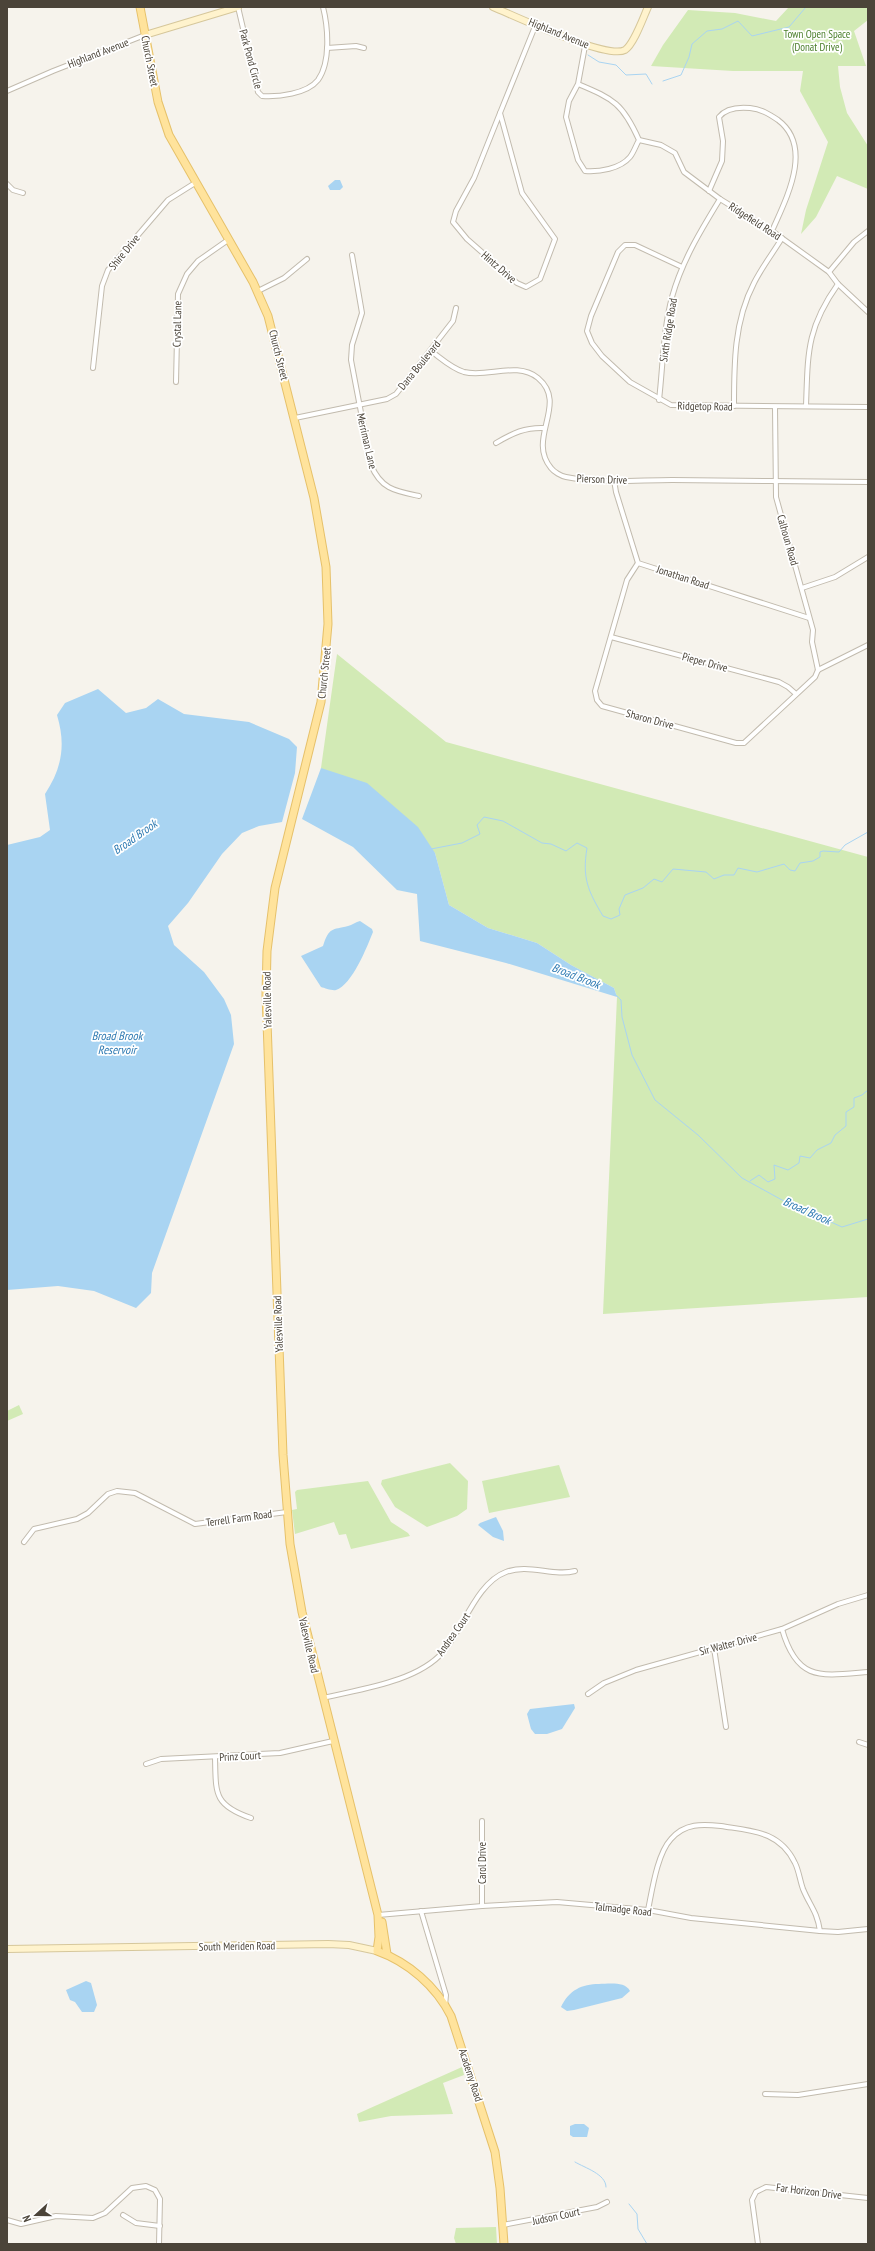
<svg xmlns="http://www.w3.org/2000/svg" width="875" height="2251" font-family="'PT Sans Narrow',sans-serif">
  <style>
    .green { fill: #d2eab5 }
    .water { fill: #a9d4f2 }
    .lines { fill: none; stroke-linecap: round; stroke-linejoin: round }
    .stream { stroke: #a9d4f2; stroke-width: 1 }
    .street-casing { stroke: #c2bbae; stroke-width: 6 }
    .secondary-casing { stroke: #d6c79b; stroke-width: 8 }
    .primary-casing { stroke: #e6c16a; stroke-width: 9 }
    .street { stroke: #fff; stroke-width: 4 }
    .secondary { stroke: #fff3cd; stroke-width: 6 }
    .primary { stroke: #ffe39c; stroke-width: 7 }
    .labels { text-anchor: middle; stroke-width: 3.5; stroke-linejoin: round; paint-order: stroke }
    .street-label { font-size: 11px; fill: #4b4439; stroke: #fff }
    .park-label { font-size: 11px; fill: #4a7f2a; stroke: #fff }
    .water-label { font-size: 12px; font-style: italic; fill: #2e7ab2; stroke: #fff }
  </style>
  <rect width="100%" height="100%" fill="#f6f3ec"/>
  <g class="green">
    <polygon points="789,7 868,7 868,20 854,31 866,66 838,66 840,87 847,113 868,146 868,189 837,176 816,217 801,234 806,210 828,142 800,91 803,71 733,71 651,66 663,45 688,10 735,13 776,21"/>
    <polygon points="337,654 446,742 868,857 868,1297 603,1314 617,997 614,988 571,965 537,943 488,928 449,905 435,853 321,768"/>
    <polygon points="19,1405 23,1414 7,1421 7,1411"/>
    <polygon points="450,1463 468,1481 467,1509 457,1516 427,1527 395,1507 381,1484 382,1480"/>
    <polygon points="559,1465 570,1497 489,1513 482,1481"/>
    <polygon points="368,1481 391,1522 408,1533 410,1536 351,1549 346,1534 339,1535 334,1522 295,1534 292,1510 297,1509 295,1492 297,1490"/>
    <polygon points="462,2067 464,2075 443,2083 453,2114 391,2116 359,2122 357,2114"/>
    <polygon points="496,2227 497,2244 456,2244 454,2238 456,2228"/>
  </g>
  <g class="water">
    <polygon points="335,180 340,180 343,187 340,190 330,190 328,186"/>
    <path d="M98,689L126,713L146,708L158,699L184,714L249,722L289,739L297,747L295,773L282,822L259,826L242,833L222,854L188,903L168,926L174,945L204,972L224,999L231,1015L234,1044L152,1273L151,1293L136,1308L94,1291L58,1286L7,1290V845L40,837L50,830L45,794C62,768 66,745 57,715L65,703Z"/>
    <polygon points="321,768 367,783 418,827 435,853 449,905 488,928 537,943 571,965 614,988 617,997 506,963 420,941 417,894 397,890 353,847 302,819"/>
    <path d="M360,921L372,929L373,932C367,947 352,985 336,990C332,991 325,988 321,987L301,956L323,946C329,927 332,930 348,926C352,925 356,922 360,921Z"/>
    <polygon points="496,1517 503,1531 504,1541 493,1537 478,1525 480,1523"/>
    <polygon points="574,1704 575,1708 562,1729 547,1734 535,1734 531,1729 527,1714 530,1709"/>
    <polygon points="86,1981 91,1983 97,2005 94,2012 82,2012 75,2002 70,2000 66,1990"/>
    <path d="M599,1984C608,1984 625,1981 630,1991L622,1998L574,2010L567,2011L561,2007C569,1990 582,1984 599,1984Z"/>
    <polygon points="575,2124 584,2124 589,2128 587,2137 573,2137 570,2135 570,2126"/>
  </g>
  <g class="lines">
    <g class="stream">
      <polyline points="588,55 599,62 616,65 626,75 646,74 652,84"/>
      <polyline points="663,81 681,75 689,57 692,44 707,31 722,29 738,21 752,36 789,27 806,7"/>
      <path d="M431,849L462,843L480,834L477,825L484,817L503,821L542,843L551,844L566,851L577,843L587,848C582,878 588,891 603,916L611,919L620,915L619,909L625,895L643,888L654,879L662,882L673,869L706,872L714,879L724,875H734L738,868L757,872L784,864L790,870L795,871L800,863L813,861L820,857V852L823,851L839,852L845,845L868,832"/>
      <polyline points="616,995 621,1000 622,1017 632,1055 655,1100 698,1135 742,1178 782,1200 842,1227 868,1219"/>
      <polyline points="750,1181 759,1175 768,1182 775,1179 774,1165 788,1170 799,1163 800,1156 810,1158 817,1150 831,1143 835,1135 846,1126 846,1112 854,1107 854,1098 862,1095 868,1090"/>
      <path d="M575,2162C585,2168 606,2174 606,2187"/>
      <polyline points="629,2204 637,2214 638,2229 647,2244"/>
    </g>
    <defs>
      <g id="street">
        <path d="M238,7L258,92L262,96C278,97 307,94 318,80C331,62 328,27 323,7"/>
        <polyline points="327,48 356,46 364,48"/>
        <path d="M578,84C614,99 623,104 639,140C636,145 634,152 630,157C620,169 599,172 585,171L578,160L566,117L569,101L578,84L585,46"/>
        <polyline points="7,91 53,71 145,35"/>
        <polygon points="500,113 522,193 555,239 540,279 526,287 517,283 467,239 453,222 456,211 474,178"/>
        <polyline points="500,113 536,24"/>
        <polyline points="639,140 661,145 675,153 684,172 720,199 772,231 829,272 838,284 868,312"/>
        <polyline points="7,184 13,190 23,193"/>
        <path d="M709,191L722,161L723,141L719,117C726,108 739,107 750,108C761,109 769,114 778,120C814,147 786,199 772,231"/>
        <path d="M352,255L362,313L352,345L351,360L371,465C381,489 395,491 419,496"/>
        <polyline points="682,267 635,245 625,245 618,252 591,316 587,331 592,343 602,356 630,382 671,405 868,407"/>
        <polyline points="829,272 854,242 868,231"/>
        <polyline points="258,291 284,278 307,259"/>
        <path d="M431,351C442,359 451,368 464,372C487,378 517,361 538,378C569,404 526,438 551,468C554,472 561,476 566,477C600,484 638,480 672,480C737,481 803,481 868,482"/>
        <polyline points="93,368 102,286 108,270 168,200 195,183"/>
        <polyline points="176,382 178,294 187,274 198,261 228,240"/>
        <path d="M659,400C663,366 663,330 672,297C682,261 701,230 720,199"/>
        <path d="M734,406C734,364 734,321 754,283C762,267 773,253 782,238"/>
        <path d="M806,406C808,354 806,329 838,284"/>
        <polyline points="775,407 776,497 813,630 812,642 818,670"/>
        <polyline points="295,418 387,399 396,394 453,321 456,308"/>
        <path d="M496,443C513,433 525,427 545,428"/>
        <polyline points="614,480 616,492 638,563 809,618"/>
        <polyline points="638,563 627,580 595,691 597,700 602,706 736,743 744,743 815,677 818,670"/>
        <polyline points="802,588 835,577 868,557"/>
        <polyline points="611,637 779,682 788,687 796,694"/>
        <polyline points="818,670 868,645"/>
        <polyline points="24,1542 34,1529 77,1519 88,1513 108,1494 117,1491 135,1493 195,1524 287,1512"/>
        <path d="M782,1629C797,1682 821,1676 868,1672"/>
        <polyline points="714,1648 726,1727"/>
        <polyline points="588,1694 604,1683 636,1670 782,1629 838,1604 868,1595"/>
        <path d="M323,1698C360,1689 417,1682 443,1652C463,1630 476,1583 506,1572C529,1563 553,1577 575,1571"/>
        <polyline points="859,1742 868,1745"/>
        <path d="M215,1757C216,1793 213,1805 251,1818"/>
        <polyline points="146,1764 161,1759 280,1753 333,1741"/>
        <polyline points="482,1906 482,1821"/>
        <path d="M648,1910C652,1891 657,1854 671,1839C685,1823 702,1824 721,1826C752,1831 780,1831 795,1863C799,1871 800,1881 803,1889C810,1906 817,1911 820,1931"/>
        <polyline points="421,1911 446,1995 445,2006"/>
        <polyline points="378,1915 482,1906 557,1902 648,1910 691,1918 820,1931 838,1932 868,1929"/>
        <polyline points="765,2094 798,2095 868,2084"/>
        <polyline points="123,2215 136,2223 160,2226"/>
        <polyline points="7,2220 21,2224 56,2216 93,2218 105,2213 132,2188 146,2186 155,2190 160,2199 159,2244"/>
        <polyline points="503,2225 597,2207 607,2202"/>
        <polyline points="758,2244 752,2200 756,2192 766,2187 868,2198"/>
      </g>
      <g id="secondary">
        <path d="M493,7C515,16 607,60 625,50C634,44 643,18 648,7"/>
        <polyline points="145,35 238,7"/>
        <polyline points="7,1949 328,1944 349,1945 377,1951"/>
      </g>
      <g id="primary">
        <path d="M140,7L158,102L169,135L253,282L268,316L314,498L326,567L328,624L321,702L275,888L267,951L266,995L283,1455L290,1544L302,1612L378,1915L379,1937L377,1951C408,1962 436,1986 451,2016L495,2152L500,2188L504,2244"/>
        <polyline points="382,1922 387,1954"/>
      </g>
    </defs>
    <use href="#street" class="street-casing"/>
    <use href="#secondary" class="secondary-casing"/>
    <use href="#primary" class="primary-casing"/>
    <use href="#street" class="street"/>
    <use href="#secondary" class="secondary"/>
    <use href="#primary" class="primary"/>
  </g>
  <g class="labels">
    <g class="street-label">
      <text transform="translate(559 33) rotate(22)" y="4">Highland Avenue</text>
      <text transform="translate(98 53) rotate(-21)" y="4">Highland Avenue</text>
      <text transform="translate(251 59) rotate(75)" y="4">Park Pond Circle</text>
      <text transform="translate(150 61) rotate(79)" y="4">Church Street</text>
      <text transform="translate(755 221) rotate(33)" y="4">Ridgefield Road</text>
      <text transform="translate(124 252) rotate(-51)" y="4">Shire Drive</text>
      <text transform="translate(499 267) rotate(41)" y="4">Hintz Drive</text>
      <text transform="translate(177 324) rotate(-89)" y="4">Crystal Lane</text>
      <text transform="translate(668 330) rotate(-81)" y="4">Sixth Ridge Road</text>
      <text transform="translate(279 355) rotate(76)" y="4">Church Street</text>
      <text transform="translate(419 365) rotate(-51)" y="4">Dana Boulevard</text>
      <text transform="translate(705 406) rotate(1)" y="4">Ridgetop Road</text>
      <text transform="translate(367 441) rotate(77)" y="4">Merriman Lane</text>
      <text transform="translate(602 479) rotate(2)" y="4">Pierson Drive</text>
      <text transform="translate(788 540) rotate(74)" y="4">Calhoun Road</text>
      <text transform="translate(683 577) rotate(18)" y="4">Jonathan Road</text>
      <text transform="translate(705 662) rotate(15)" y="4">Pieper Drive</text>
      <text transform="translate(324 673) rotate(-84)" y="4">Church Street</text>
      <text transform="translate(650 719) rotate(15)" y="4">Sharon Drive</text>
      <text transform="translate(267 1000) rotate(-91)" y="4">Yalesville Road</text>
      <text transform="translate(278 1324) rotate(-92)" y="4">Yalesville Road</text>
      <text transform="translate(239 1518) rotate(-8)" y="4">Terrell Farm Road</text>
      <text transform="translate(453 1634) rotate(-55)" y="4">Andrea Court</text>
      <text transform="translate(728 1644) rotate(-15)" y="4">Sir Walter Drive</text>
      <text transform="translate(309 1645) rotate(77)" y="4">Yalesville Road</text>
      <text transform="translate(240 1756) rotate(-3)" y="4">Prinz Court</text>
      <text transform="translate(482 1863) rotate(-90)" y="4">Carol Drive</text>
      <text transform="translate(623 1909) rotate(6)" y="4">Talmadge Road</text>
      <text transform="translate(237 1946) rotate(-1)" y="4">South Meriden Road</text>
      <text transform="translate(471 2075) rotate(72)" y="4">Academy Road</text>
      <text transform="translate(809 2191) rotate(7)" y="4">Far Horizon Drive</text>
      <text transform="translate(556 2216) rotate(-12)" y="4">Judson Court</text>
    </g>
    <g class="park-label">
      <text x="817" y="38">Town Open Space<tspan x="817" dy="13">(Donat Drive)</tspan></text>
    </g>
    <g class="water-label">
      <text transform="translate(135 837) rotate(-35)" y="4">Broad Brook</text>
      <text transform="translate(576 976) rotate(21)" y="4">Broad Brook</text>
      <text x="117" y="1040">Broad Brook<tspan x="117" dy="14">Reservoir</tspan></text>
      <text transform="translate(807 1211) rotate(24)" y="4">Broad Brook</text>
    </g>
  </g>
  <rect width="875" height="2251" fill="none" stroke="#4b4439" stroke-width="16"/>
  <g transform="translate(36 2215) rotate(249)" stroke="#ffffff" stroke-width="3" paint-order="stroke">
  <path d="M0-3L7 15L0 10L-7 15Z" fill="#4b4439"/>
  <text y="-6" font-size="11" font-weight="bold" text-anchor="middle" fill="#4b4439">N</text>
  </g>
</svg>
